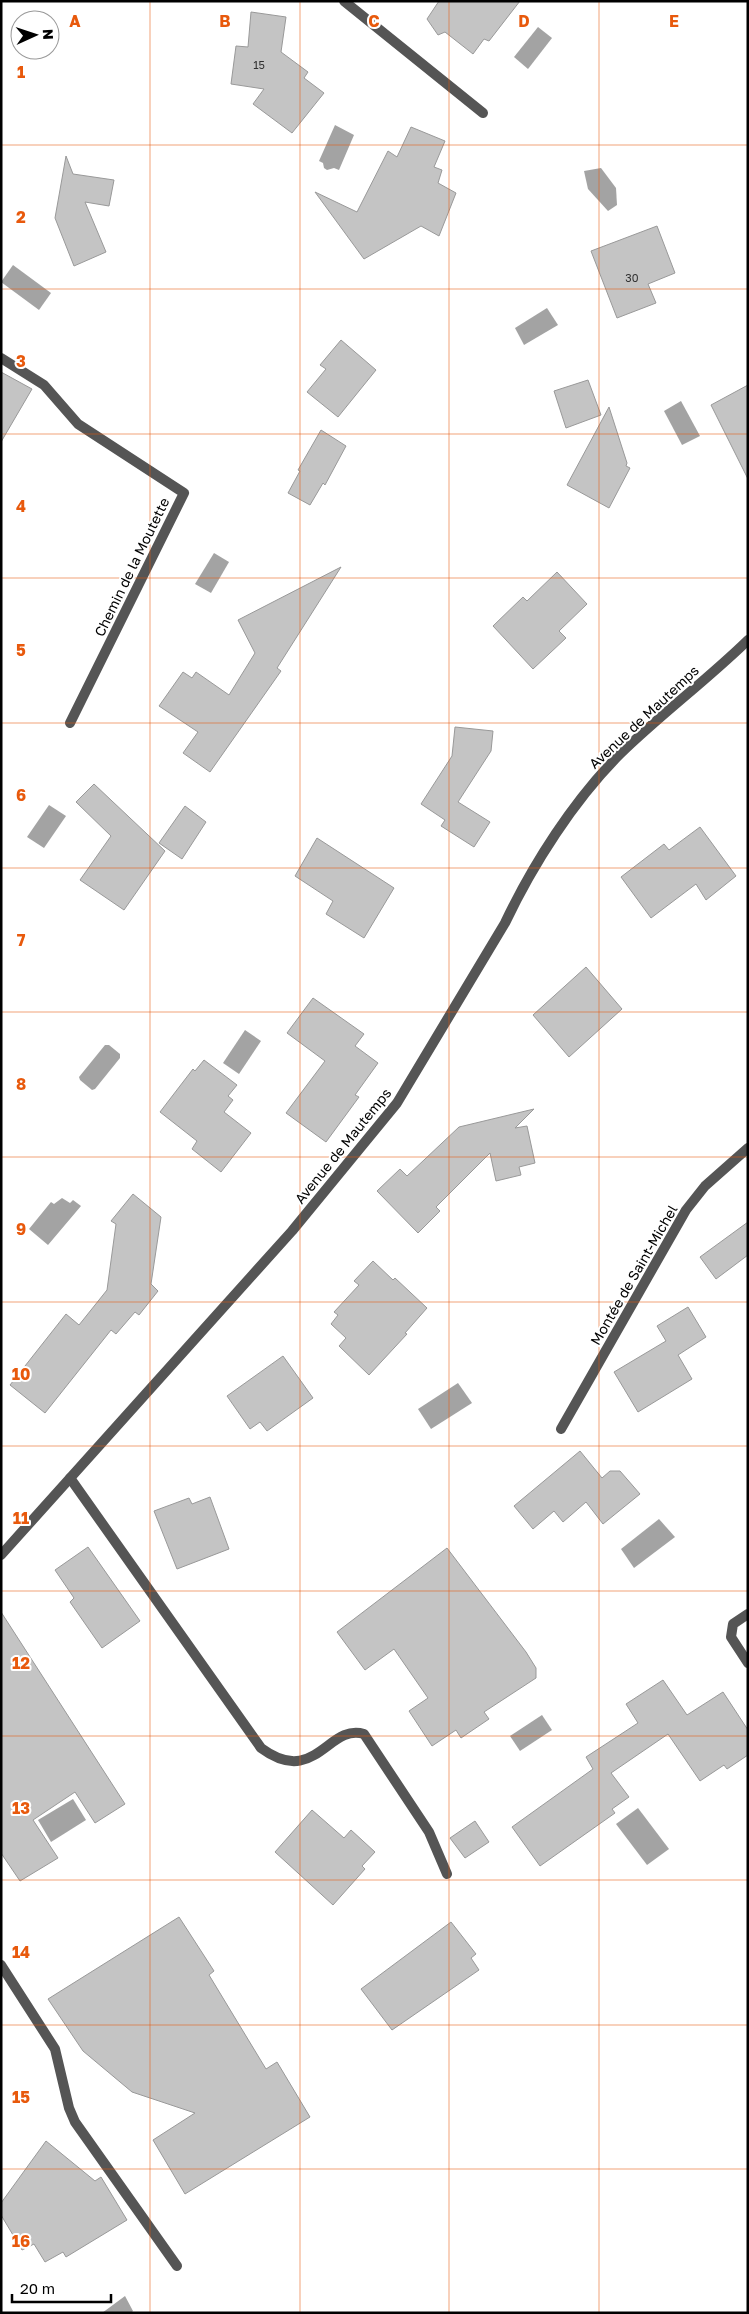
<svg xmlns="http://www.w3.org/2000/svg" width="749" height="2314" font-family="'Golos Text',sans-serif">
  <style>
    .water { fill: #a3a3a3 }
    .building { fill: #c4c4c4; stroke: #999 }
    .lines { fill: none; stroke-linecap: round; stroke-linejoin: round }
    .minor { stroke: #555; stroke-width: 10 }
    .grid { fill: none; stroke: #e8590c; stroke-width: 1; stroke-opacity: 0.55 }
    .labels { text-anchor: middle; stroke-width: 4; stroke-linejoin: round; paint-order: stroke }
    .number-label { font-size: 11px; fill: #313131 }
    .street-label { font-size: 14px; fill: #000; stroke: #fff }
    .grid-label { font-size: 16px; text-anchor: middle; font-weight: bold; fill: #e8590c; stroke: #fff; stroke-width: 4; stroke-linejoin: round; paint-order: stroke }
  </style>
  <rect width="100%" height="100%" fill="#fff"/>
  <g class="water">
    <polygon points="538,27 552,38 528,69 514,57"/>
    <polygon points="335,125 354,135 339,170 334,168 327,170 324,168 323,163 319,161"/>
    <polygon points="601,168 616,188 617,205 608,211 588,189 584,171"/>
    <polygon points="13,265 51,293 39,310 1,282"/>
    <polygon points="547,308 558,325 524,345 515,328"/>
    <polygon points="681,401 700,436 682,445 664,411"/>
    <polygon points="214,553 229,562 211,593 195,584"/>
    <polygon points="49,805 66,816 44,848 27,837"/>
    <polygon points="245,1030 261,1041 239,1074 223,1063"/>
    <polygon points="105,1045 109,1045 120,1054 120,1058 95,1089 92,1090 80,1080 79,1077"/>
    <polygon points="62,1198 70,1203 73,1200 81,1206 48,1245 29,1229 51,1202 54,1204"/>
    <polygon points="458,1383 472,1403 431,1429 418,1409"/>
    <polygon points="659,1519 675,1537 634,1568 621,1549"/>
    <polygon points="542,1715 552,1730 520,1751 510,1736"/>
    <polygon points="73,1799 86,1820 51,1842 38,1820"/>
    <polygon points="638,1808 669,1849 647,1865 616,1824"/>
    <polygon points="125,2296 133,2311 131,2313 102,2313"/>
  </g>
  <g class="building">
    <polygon points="439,1 520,1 489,41 484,39 473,54 445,32 438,35 427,19"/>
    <polygon points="251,12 286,17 281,52 308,72 304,78 324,93 292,133 253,104 264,89 231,84 236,46 248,47"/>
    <polygon points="411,127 445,141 434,167 442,170 438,183 456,193 439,236 421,226 364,259 315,192 357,212 388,151 397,157"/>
    <polygon points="66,156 73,174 114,180 109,206 85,202 106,252 74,266 55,218"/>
    <polygon points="657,226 675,273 648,284 656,303 617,318 591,251"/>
    <polygon points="341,340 376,370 338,417 307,392 326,369 320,365"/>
    <polygon points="1,372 32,389 1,442"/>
    <polygon points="588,380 601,415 566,428 554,391"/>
    <polygon points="748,385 748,479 711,405"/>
    <polygon points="609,407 627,463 626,466 630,468 609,508 567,485"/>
    <polygon points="321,430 346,446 325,485 323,483 310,505 288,493 300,471 298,470"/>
    <polygon points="341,567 277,668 281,671 210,772 183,753 198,732 159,706 183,672 192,678 196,672 229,695 255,653 238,620"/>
    <polygon points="557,572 587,604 559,631 566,638 533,669 493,626 523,597 527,601"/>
    <polygon points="455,727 493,731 491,751 458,802 490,822 474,847 441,826 445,820 421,804 452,756"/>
    <polygon points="94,784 165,851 124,910 80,880 111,836 76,802"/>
    <polygon points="185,806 206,822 182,859 159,843"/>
    <polygon points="700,827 736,876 706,900 696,884 651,918 621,877 664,844 669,850"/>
    <polygon points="317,838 394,888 364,938 326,914 333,901 295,876"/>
    <polygon points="586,967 622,1009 569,1057 533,1015"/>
    <polygon points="313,998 364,1034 355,1046 378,1063 355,1095 359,1097 326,1142 286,1113 325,1061 287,1033"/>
    <polygon points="204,1060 237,1085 228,1096 233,1100 224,1112 251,1133 221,1172 192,1149 197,1141 160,1112 193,1069 195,1071"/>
    <polygon points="534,1109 515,1128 527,1126 535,1163 519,1167 521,1175 496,1181 490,1153 436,1207 440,1211 418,1233 377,1191 400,1169 407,1176 459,1127"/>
    <polygon points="133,1194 161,1217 151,1284 158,1291 139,1315 135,1312 116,1334 111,1330 45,1413 10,1385 66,1314 79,1325 107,1290 116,1224 111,1221"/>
    <polygon points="748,1222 748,1255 716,1279 700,1257"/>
    <polygon points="373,1261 393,1280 395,1278 427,1308 405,1333 407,1334 369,1375 339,1346 346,1338 331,1324 338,1315 334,1312 359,1285 354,1281"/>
    <polygon points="688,1307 706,1337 678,1355 692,1379 638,1412 614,1372 666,1341 657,1326"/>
    <polygon points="283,1356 313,1398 267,1431 260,1422 250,1429 227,1396"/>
    <polygon points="580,1451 602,1478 610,1471 620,1471 640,1494 603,1524 586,1502 563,1522 554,1511 533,1529 514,1506"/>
    <polygon points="210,1497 229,1549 177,1569 154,1511 189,1498 192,1504"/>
    <polygon points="88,1547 140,1621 102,1648 70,1602 74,1598 55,1570"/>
    <polygon points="447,1548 526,1652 536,1668 536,1678 484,1712 489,1719 461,1738 456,1730 432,1746 409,1711 428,1698 394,1649 365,1670 337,1632"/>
    <polygon points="1,1612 125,1804 95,1823 75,1792 33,1820 58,1858 20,1881 1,1853"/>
    <polygon points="663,1680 687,1715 723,1692 748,1730 748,1755 727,1769 724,1765 700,1781 668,1734 611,1773 629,1797 612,1809 615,1813 540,1866 512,1827 593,1769 586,1757 638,1723 626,1704"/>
    <polygon points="312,1810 344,1838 351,1830 375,1852 362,1866 365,1869 333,1905 275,1852"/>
    <polygon points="475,1821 489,1842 465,1858 450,1838"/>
    <polygon points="179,1917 214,1971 209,1975 266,2069 277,2062 310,2117 185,2194 153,2140 195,2113 132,2092 83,2051 48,1999"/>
    <polygon points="451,1922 476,1954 471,1958 479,1970 392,2030 361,1989"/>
    <polygon points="46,2141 95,2181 101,2177 127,2220 66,2257 63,2252 45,2262 34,2244 22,2250 1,2215 1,2203"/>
  </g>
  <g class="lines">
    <g class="minor">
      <polyline points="344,1 483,113"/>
      <polyline points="1,358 44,385 78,424 184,493 70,723"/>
      <polyline points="561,1429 686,1210 705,1186 748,1148"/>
      <path d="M70,1478L261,1748C315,1788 328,1723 364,1734L429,1832L447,1874"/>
      <path d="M1,1555L292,1231L397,1103L505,923C533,864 574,800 620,754C661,714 707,680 748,640"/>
      <polyline points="748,1614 733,1624 731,1637 748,1663"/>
      <polyline points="1,1965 55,2049 69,2108 75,2122 177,2266"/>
    </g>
  </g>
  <path class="grid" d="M150,1V2313M300,1V2313M449,1V2313M599,1V2313M1,145H748M1,289H748M1,434H748M1,578H748M1,723H748M1,868H748M1,1012H748M1,1157H748M1,1302H748M1,1446H748M1,1591H748M1,1736H748M1,1880H748M1,2025H748M1,2169H748"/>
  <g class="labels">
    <g class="number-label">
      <text x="259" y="69">15</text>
      <text x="632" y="282">30</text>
    </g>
    <g class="street-label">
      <text transform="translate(132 567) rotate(-64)" y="5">Chemin de la Moutette</text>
      <text transform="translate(644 717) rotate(-43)" y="5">Avenue de Mautemps</text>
      <text transform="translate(343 1146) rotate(-51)" y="5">Avenue de Mautemps</text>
      <text transform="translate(634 1275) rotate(-60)" y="5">Montée de Saint-Michel</text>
    </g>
  </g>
  <g class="grid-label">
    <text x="75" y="27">A</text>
    <text x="225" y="27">B</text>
    <text x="374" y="27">C</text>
    <text x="524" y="27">D</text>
    <text x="674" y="27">E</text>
    <text x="21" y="78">1</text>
    <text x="21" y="223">2</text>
    <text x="21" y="367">3</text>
    <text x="21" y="512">4</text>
    <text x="21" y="656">5</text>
    <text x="21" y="801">6</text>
    <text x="21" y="946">7</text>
    <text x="21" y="1090">8</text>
    <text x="21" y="1235">9</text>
    <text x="21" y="1380">10</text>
    <text x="21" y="1524">11</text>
    <text x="21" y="1669">12</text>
    <text x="21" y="1814">13</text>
    <text x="21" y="1958">14</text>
    <text x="21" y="2103">15</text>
    <text x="21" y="2247">16</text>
  </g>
  <rect width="749" height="2314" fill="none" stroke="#000000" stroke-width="5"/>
  <g transform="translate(35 35) rotate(87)"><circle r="24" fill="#ffffff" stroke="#999999"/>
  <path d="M0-4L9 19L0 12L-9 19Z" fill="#000000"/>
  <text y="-8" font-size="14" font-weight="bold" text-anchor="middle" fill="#000000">N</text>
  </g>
  <path d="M12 2294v8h99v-8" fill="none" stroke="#000000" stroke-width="2.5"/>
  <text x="20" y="2294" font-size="15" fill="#000000" stroke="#ffffff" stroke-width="4" paint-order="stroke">20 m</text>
</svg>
